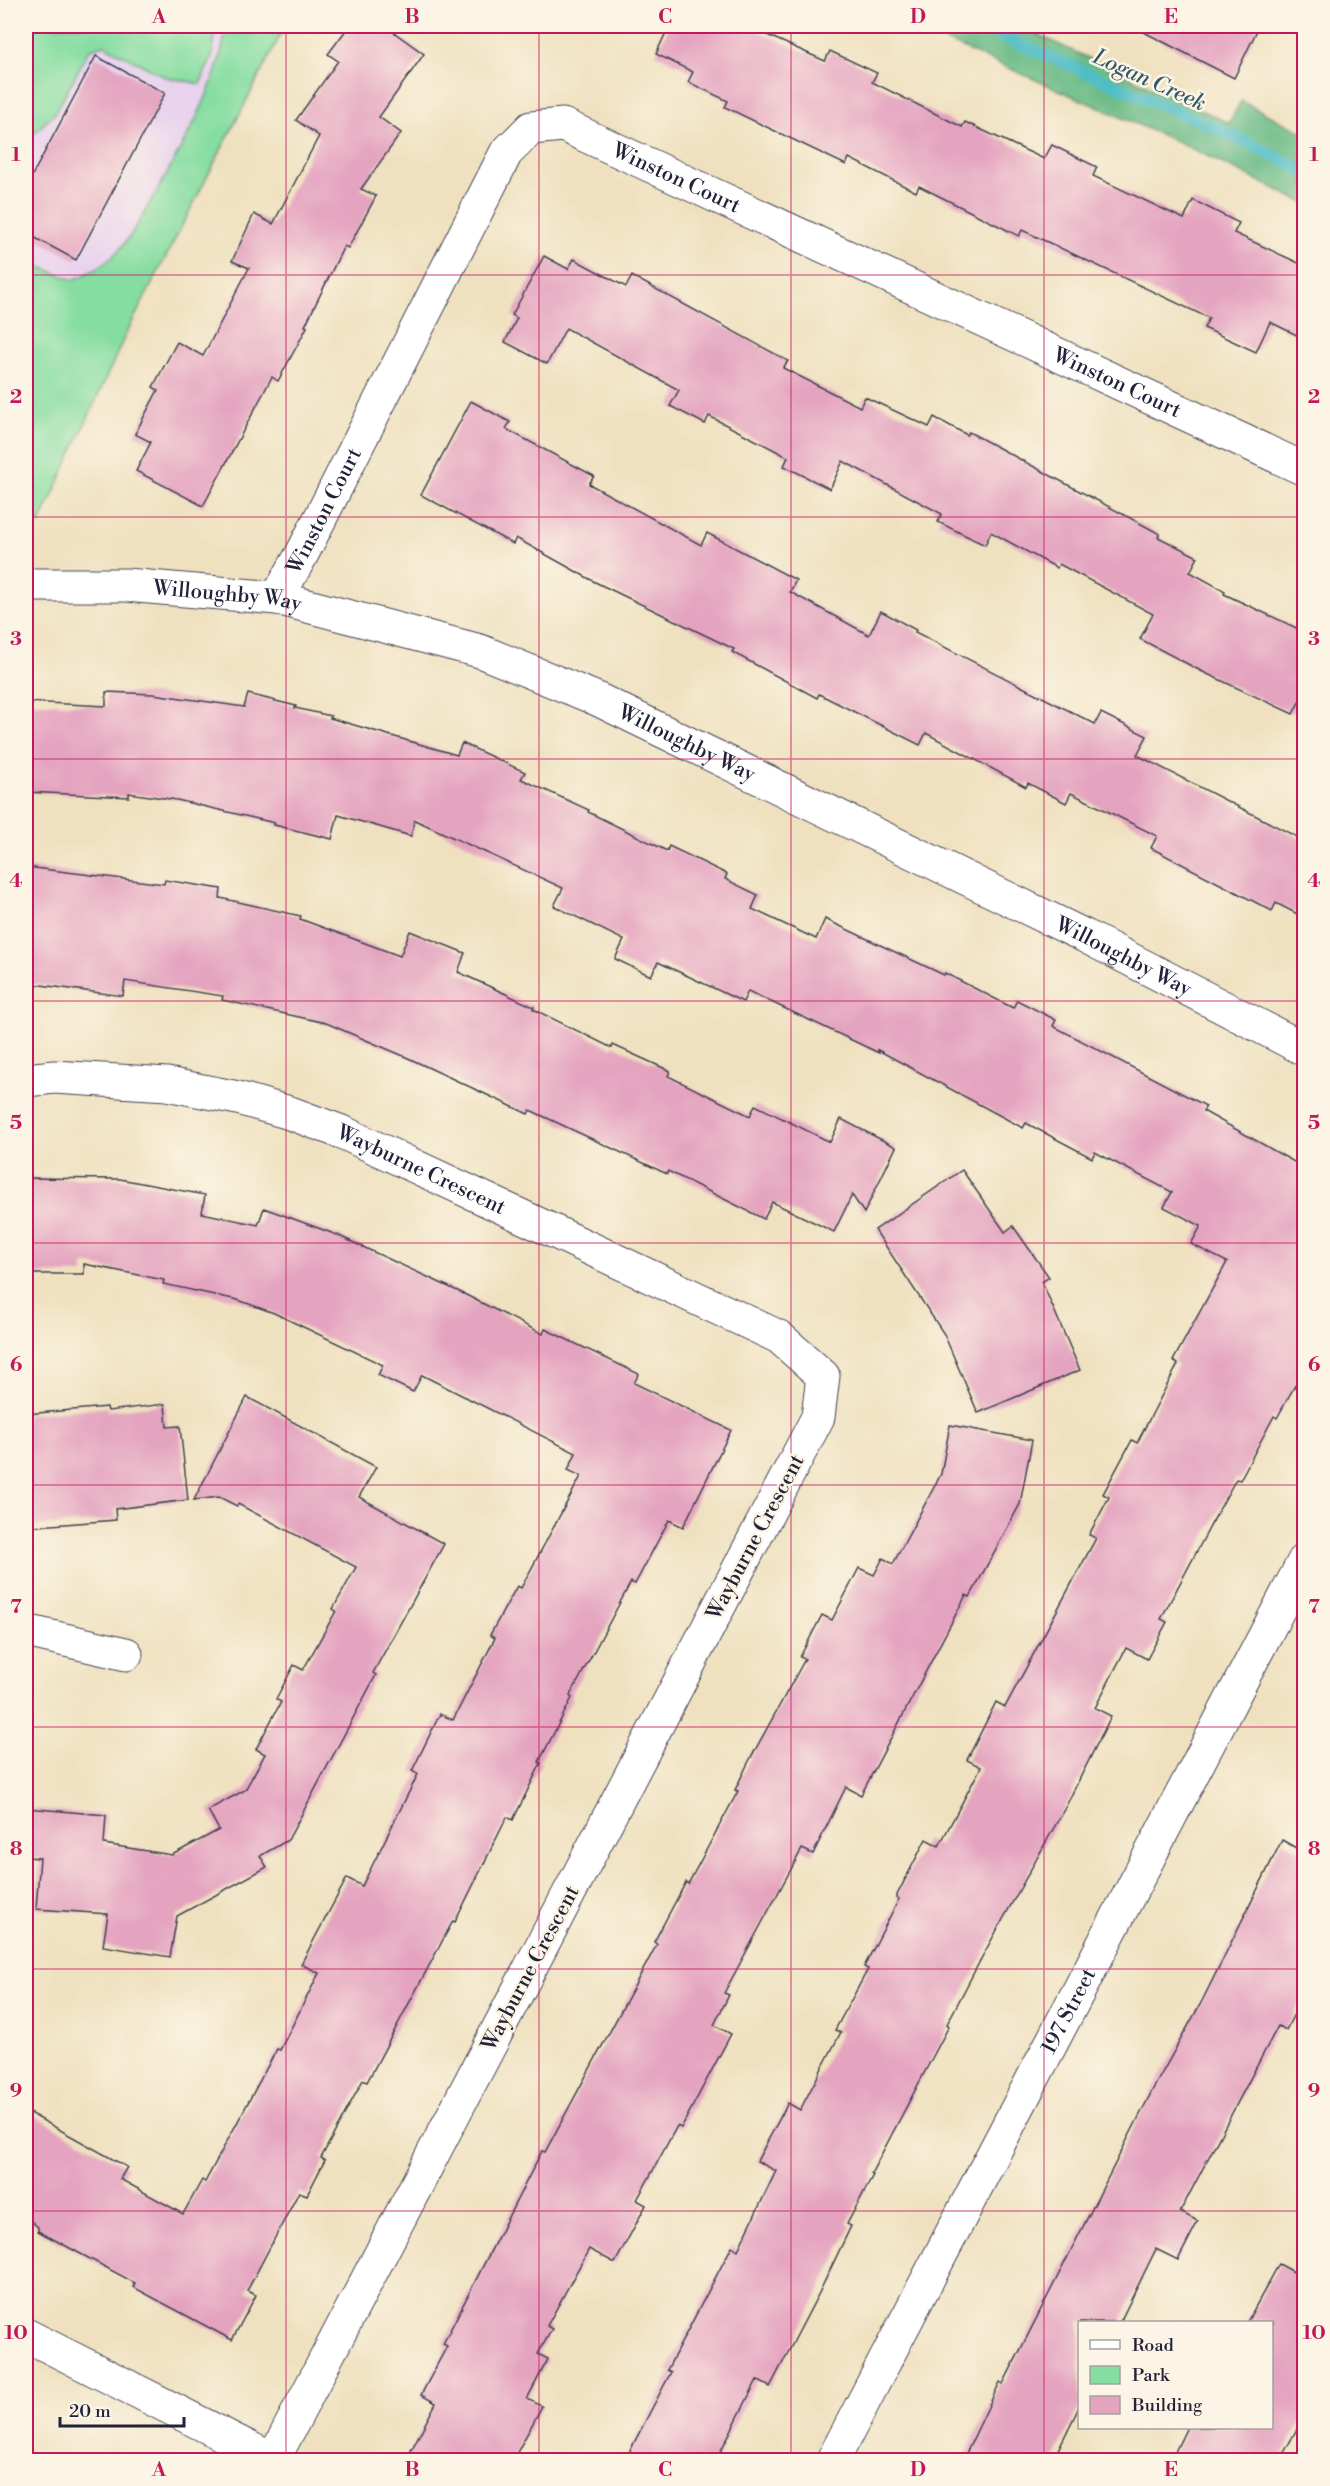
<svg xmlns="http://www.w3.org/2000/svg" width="1330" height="2486" font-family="'Libre Bodoni',serif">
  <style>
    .built { fill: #e8d2ee }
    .green { fill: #85dda1; stroke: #54806e; stroke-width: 1.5 }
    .forest { fill: #6cbc87; stroke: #476f61; stroke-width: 1.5 }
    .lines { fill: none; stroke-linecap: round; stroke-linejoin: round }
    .stream { stroke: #4fbdc5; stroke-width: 12 }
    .building { fill: #e4a3bf }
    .minor-casing { stroke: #413f4f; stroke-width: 35 }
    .minor { stroke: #fff; stroke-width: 33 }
    .grid { fill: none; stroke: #c2185b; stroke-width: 1.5; stroke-opacity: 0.55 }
    .labels { text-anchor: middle; stroke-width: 5; stroke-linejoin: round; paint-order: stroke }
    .street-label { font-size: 21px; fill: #22223b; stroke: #fcf5e5 }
    .water-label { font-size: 22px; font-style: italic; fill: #32586b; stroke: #fcf5e5 }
    .neatline { fill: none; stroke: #c2185b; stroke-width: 2 }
    .grid-label { font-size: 20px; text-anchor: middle; font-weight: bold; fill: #c2185b }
  </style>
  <rect width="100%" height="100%" fill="#fcf5e5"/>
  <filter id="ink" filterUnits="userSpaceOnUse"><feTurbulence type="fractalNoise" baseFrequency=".0167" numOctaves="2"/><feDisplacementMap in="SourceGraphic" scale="12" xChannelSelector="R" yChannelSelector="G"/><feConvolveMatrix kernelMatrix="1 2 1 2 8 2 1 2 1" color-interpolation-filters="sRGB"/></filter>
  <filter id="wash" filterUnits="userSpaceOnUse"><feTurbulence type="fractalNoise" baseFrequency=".008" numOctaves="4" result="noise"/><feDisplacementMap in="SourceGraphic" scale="24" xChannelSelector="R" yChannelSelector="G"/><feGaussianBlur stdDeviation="1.35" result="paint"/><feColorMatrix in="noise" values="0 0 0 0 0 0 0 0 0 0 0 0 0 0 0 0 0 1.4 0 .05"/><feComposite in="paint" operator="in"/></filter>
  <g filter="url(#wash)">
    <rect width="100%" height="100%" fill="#efe1c0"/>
    <polygon class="built" points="26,26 285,26 125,336 40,523 26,524"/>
    <g class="green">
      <polygon points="26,26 216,26 212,57 200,84 165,77 104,45 90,49 55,113 31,136 26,145"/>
      <path d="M226,26H285L125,336L40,523L26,524V264L31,263L73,280C88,274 100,268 112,257C130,241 143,214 156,193C185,140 219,86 226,26Z"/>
    </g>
    <polygon class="forest" points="912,26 1019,26 1229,123 1241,101 1304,133 1304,203 1180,143"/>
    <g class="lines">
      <polyline class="stream" points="978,26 1236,137 1304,171"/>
    </g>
    <g id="blocks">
      <g class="building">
        <polygon points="349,26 385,26 424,54 379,117 401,133 361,189 376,196 348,248 344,246 305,326 307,327 278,381 272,377 203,506 136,471 151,442 135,434 158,390 153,387 177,342 203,356 249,268 232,261 254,214 273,224 319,136 296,120 338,61 328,54"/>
        <polygon points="669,26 747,26 825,61 830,51 877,73 872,82 962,127 965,122 1044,159 1052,145 1097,167 1093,176 1184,219 1193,200 1239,223 1234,233 1305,266 1305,339 1270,322 1256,352 1204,328 1209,318 1022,230 1019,236 919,186 916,192 849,158 846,165 725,107 728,101 688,82 693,72 656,54"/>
        <polygon points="1132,26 1259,26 1234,78"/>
        <polygon points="96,56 165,93 76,260 26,233 26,187"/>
        <polygon points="544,256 568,269 574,259 626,287 632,276 788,361 783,368 860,407 865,397 929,427 934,417 967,435 969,432 1160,534 1158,537 1198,557 1190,572 1225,591 1224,594 1305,632 1305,690 1293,714 1201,671 1140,639 1153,614 1059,564 1057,568 991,532 985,545 938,522 942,514 843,461 830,489 784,466 788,457 709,416 705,424 670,406 679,390 566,328 547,364 505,342 517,318 512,315"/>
        <polygon points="471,401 510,422 506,429 594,476 589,484 701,545 707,533 796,580 790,592 869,635 881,611 916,630 915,632 1095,724 1101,713 1147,736 1137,755 1305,841 1305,918 1276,903 1272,911 1151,848 1157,836 1071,793 1066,803 1028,783 1026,787 926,733 920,745 819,694 817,698 732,652 734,649 595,582 516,538 513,544 421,495"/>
        <polygon points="106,692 153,694 244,707 248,694 296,706 295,708 331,716 330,718 457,755 462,743 525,772 521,779 589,810 588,812 667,851 669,846 727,874 725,879 758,895 752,909 816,939 825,919 944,975 945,973 1013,1008 1017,1000 1056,1020 1053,1026 1206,1106 1203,1111 1305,1168 1305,1367 1277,1418 1274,1416 1240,1480 1236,1479 1214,1519 1161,1619 1167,1622 1147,1659 1126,1648 1095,1708 1111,1716 1066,1806 982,1957 947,2024 949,2026 871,2174 873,2175 847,2224 851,2226 819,2293 770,2387 757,2380 716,2460 625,2460 671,2372 667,2370 732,2246 738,2250 776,2171 757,2161 788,2103 800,2110 841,2032 835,2030 868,1969 864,1967 899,1899 896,1897 926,1839 939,1846 981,1767 967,1760 996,1702 1005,1707 1096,1538 1089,1535 1109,1497 1103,1494 1132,1440 1137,1443 1178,1364 1173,1361 1227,1262 1191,1244 1201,1226 1164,1207 1172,1192 1095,1152 1092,1158 1026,1123 1023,1128 878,1050 879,1053 748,991 743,1002 658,962 651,976 615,959 624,940 554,906 563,888 415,820 411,836 338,815 332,839 274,825 275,823 177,800 129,793 129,797 26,792 26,702 106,706"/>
        <polygon points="26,867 164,884 165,880 221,889 220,898 301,916 300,919 400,956 410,931 465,953 458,972 534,1007 533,1009 612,1048 613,1045 670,1071 668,1076 750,1116 755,1105 830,1142 841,1119 896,1147 864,1213 852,1195 834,1232 772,1202 764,1219 668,1171 667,1174 530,1110 528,1114 406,1057 326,1023 222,1000 223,996 125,981 123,996 26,983"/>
        <polygon points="962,1170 1005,1232 1013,1226 1049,1277 1042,1282 1080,1370 978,1413 944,1334 875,1230"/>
        <polygon points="26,1178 120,1179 205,1195 202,1213 258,1225 264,1208 337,1235 462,1293 543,1334 545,1329 639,1374 634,1383 731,1430 683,1527 669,1520 635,1584 631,1582 570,1696 572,1698 539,1762 541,1763 513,1820 507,1817 455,1922 453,1921 367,2082 363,2080 321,2158 325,2160 307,2195 299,2192 247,2291 256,2295 232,2340 133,2287 135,2283 38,2231 38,2227 26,2217 26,2111 127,2167 120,2179 183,2214 202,2180 205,2182 277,2049 280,2050 319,1973 301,1964 347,1878 362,1886 418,1774 412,1771 440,1714 453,1720 495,1638 490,1635 517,1586 521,1588 581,1476 568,1470 576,1453 422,1375 413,1392 378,1375 383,1365 274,1313 238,1300 163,1284 164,1280 84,1264 84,1274 26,1274"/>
        <polygon points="247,1397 376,1467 359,1497 444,1544 373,1673 376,1675 288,1840 260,1856 267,1867 177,1916 170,1957 103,1946 108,1914 36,1909 40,1858 26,1857 26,1808 106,1815 104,1844 172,1855 219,1830 208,1810 245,1790 265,1754 256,1749 281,1702 276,1699 294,1665 303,1670 336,1611 333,1609 356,1567 238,1504 237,1506 219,1497 194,1500"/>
        <polygon points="165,1404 167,1427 180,1426 188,1500 115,1509 116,1520 26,1527 26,1414 107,1407 108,1411"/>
        <polygon points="950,1425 1032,1440 1020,1504 970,1597 966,1595 861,1795 846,1787 813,1854 802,1849 724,1993 729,1995 714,2025 731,2034 681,2128 677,2126 637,2200 646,2205 615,2263 589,2249 547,2326 552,2329 538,2354 548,2359 527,2399 542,2406 513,2460 406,2460 436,2403 421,2395 447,2346 443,2344 542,2151 545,2152 657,1944 654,1942 686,1882 688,1884 738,1791 735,1790 748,1763 805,1659 800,1657 822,1615 832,1620 859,1568 874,1575 883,1558 893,1564 941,1474"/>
        <polygon points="1282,1840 1305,1853 1305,1992 1286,2030 1278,2026 1180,2212 1198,2221 1178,2260 1156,2249 1120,2322 1080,2322 1080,2405 1053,2460 963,2460 1000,2382 1003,2384 1152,2091 1202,2001"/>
        <polygon points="1279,2264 1305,2278 1305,2414 1280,2460 1171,2460 1187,2427 1272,2427 1272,2322 1247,2322"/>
      </g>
    </g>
  </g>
  <g filter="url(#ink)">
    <use href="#blocks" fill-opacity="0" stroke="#413f4f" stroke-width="1.5"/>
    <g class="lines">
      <defs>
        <g id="minor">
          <path id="s1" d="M26,585H126L277,598L480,651L597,699L673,736L1085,936L1304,1049"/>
          <path id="s2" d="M277,598L302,554L506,153L531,128L563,125L1304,469"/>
          <path id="s3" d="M26,1080L54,1077L167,1084L238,1098L290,1113L344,1133L779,1337L823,1376L818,1417L273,2460"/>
          <polyline points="26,1631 126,1654"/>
          <polyline points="26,2335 273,2460"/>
          <path id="s4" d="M833,2460L1304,1561"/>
        </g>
      </defs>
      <use href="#minor" class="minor-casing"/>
      <use href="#minor" class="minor"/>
    </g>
  </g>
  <path class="grid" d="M286,26V2460M539,26V2460M791,26V2460M1044,26V2460M26,275H1304M26,517H1304M26,759H1304M26,1001H1304M26,1243H1304M26,1485H1304M26,1727H1304M26,1969H1304M26,2211H1304"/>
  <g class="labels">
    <g class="street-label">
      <text dy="7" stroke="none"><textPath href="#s2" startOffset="693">Winston Court</textPath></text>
      <text dy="7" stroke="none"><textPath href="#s2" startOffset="1179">Winston Court</textPath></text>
      <text dy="7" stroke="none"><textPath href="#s2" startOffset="99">Winston Court</textPath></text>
      <text dy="7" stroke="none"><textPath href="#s1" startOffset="202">Willoughby Way</textPath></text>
      <text dy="7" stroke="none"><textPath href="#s1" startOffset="688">Willoughby Way</textPath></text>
      <text dy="7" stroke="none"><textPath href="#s1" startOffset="1174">Willoughby Way</textPath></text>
      <text dy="7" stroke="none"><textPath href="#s3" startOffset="411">Wayburne Crescent</textPath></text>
      <text transform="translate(755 1537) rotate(-62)" y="7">Wayburne Crescent</text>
      <text transform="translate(530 1968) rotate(-62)" y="7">Wayburne Crescent</text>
      <text dy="7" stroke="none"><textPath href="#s4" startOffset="507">197 Street</textPath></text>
    </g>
    <g class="water-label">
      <text transform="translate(1150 79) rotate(24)" y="8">Logan Creek</text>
    </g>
  </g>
  <rect width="1330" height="2486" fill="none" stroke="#fcf5e5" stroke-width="66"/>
  <rect x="1078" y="2321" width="195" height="108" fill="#fcf5e5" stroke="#a5a1a1" stroke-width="1.5"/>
  <rect x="1090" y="2340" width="30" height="9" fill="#ffffff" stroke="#a5a1a1" stroke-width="1.5"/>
  <text x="1132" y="2351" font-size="18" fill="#22223b">Road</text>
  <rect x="1090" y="2366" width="30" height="18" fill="#85dda1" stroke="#a5a1a1" stroke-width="1.5"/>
  <text x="1132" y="2381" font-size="18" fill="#22223b">Park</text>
  <rect x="1090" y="2396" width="30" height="18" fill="#e4a3bf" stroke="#a5a1a1" stroke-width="1.5"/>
  <text x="1132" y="2411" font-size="18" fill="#22223b">Building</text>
  <path d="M60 2417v9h124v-9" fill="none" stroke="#22223b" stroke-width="3"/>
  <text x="69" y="2417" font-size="18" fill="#22223b" stroke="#fcf5e5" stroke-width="4.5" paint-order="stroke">20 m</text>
  <rect x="33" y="33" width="1264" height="2420" class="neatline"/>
  <g class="grid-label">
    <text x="159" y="23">A</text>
    <text x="412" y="23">B</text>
    <text x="665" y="23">C</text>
    <text x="918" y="23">D</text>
    <text x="1171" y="23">E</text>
    <text x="16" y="161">1</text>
    <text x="1314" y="161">1</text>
    <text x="16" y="403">2</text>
    <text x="1314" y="403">2</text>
    <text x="16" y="645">3</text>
    <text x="1314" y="645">3</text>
    <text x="16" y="887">4</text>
    <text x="1314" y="887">4</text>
    <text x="16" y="1129">5</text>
    <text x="1314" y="1129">5</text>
    <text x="16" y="1371">6</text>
    <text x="1314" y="1371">6</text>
    <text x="16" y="1613">7</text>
    <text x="1314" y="1613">7</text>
    <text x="16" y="1855">8</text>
    <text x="1314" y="1855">8</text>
    <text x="16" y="2097">9</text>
    <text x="1314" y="2097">9</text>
    <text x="16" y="2339">10</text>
    <text x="1314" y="2339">10</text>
    <text x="159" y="2476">A</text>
    <text x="412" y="2476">B</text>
    <text x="665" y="2476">C</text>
    <text x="918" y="2476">D</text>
    <text x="1171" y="2476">E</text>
  </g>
</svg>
